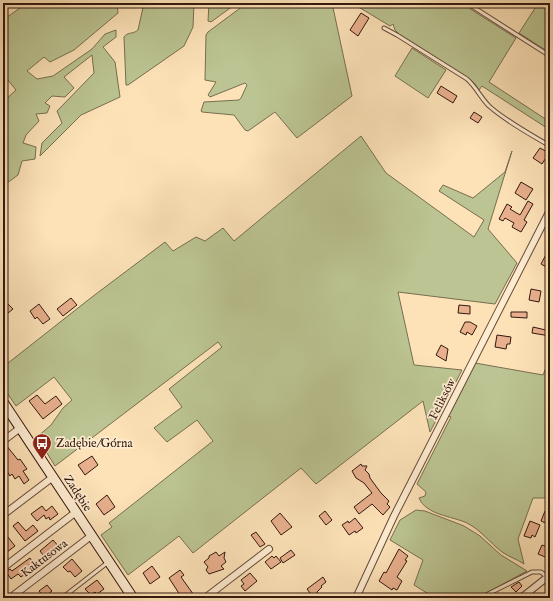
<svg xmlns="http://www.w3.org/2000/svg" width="553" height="601" font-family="'IM FELL English',serif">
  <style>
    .green { fill: #bbc492; stroke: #776e50 }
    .building { fill: #e9b08e; stroke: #33180e }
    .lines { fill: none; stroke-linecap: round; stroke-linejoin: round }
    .lane-casing { stroke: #664a38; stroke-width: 5 }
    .street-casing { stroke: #664a38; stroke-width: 8 }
    .secondary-casing { stroke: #33180e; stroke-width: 11 }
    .lane { stroke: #feecd1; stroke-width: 3 }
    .street { stroke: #feecd1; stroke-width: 6 }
    .secondary { stroke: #feecd1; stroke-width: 9 }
    .labels { text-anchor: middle; stroke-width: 3.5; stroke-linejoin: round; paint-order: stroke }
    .street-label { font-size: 12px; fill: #33180e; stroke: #feecd1 }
    .poi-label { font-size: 12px; fill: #33180e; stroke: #feecd1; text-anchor: start }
  </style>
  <rect width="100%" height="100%" fill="#fde2b8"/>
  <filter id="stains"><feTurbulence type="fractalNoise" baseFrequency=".005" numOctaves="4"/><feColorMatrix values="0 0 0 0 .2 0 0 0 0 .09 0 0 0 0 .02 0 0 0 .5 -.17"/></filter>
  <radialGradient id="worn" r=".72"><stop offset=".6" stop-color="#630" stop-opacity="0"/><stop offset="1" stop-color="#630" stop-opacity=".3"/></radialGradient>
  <g class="green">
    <polygon points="27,3 117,3 118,13 74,50 50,62 44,57 27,71 37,79 53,76 92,49 105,34 116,30 116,37 103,47 115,62 120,97 81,115 40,156 42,143 62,123 57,111 94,73 92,55 64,77 74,88 65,97 52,96 45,103 50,106 47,113 36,114 39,121 26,135 23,143 36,147 35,159 22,161 18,175 3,186 3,102 16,90 3,74 3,20"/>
    <path d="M144,3H194L193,27L184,46L128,85H126L124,37C127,32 134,34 138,30Z"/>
    <polygon points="209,3 237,3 211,22 208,21"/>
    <polygon points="247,3 332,3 352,96 297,138 275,112 248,131 245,130 234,115 202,112 201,111 204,102 239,100 241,98 247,85 245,83 210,97 208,95 216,82 205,80 206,35 208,32"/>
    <polygon points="352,3 461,3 516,38 489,82 550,122 550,130 482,86 479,90 475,84 467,77 399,34 395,30 393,24 390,26"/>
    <polygon points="534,3 549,3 545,10 550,13 550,53 519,33 537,5"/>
    <polygon points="412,48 446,70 428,98 395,76"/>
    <polygon points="361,136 386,173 474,237 484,220 439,191 443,185 473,198 505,172 512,151 488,229 517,263 495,304 398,292 414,365 462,370 430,432 423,401 316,484 301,468 193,553 179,536 128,575 101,535 112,527 109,523 213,441 197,420 167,442 154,428 182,407 169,389 222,347 218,342 55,466 37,437 51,425 63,408 72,400 54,377 16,406 3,387 3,367 92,297 165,242 173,251 196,237 205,241 223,228 234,241"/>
    <path d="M550,358V498H533L518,539L524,564C517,559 509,557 502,552C490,543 481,530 467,523C452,516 426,515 419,498L425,496L426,492L417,484L451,417L448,416L475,363L543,375Z"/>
    <polygon points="416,510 425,511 464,526 480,536 501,555 527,571 477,598 435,598 414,585 423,560 390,540 400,520"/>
  </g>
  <g class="building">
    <polygon points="361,13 369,18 358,36 350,30"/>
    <polygon points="441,86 457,96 453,103 437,93"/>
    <polygon points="474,112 482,117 478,123 470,118"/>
    <polygon points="540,148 549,153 542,164 533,158"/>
    <polygon points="521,182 533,189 526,200 515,193"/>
    <polygon points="528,201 533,204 524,220 527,222 521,232 512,227 514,223 505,218 503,221 499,219 507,204 512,207 510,209 520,215"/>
    <polygon points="550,247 550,269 541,264"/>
    <polygon points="531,289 541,291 539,302 529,300"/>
    <polygon points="71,298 77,305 63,316 57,309"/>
    <polygon points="7,303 13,309 3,317 3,306"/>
    <polygon points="39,304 50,319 43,324 37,317 35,319 30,311"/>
    <polygon points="459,305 470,306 470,314 458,313"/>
    <polygon points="511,312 527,312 527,318 511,317"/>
    <polygon points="465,322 470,322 477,326 472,335 467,332 466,335 460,332"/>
    <polygon points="533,327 550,331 550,336 532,333"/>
    <polygon points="497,335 511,337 510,344 507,344 506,349 495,347"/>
    <polygon points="441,345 448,349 446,361 436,355"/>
    <polygon points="37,395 45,404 56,396 62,404 43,419 29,401"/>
    <polygon points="6,445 18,460 20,459 27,469 23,471 29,480 24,484 19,476 15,479 12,474 10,476 6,470 3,472 3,447"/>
    <polygon points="92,456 98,465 85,475 78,465"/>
    <polygon points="361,464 362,466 367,466 365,470 369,474 370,478 381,493 389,501 387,504 390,507 383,515 372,504 359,514 354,507 372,493 364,483 356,478 352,471"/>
    <polygon points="107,495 115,507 104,515 96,504"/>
    <polygon points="42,506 46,511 52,506 58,514 50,520 49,517 46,519 44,515 37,521 31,514"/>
    <polygon points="325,511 332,520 326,525 319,516"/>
    <polygon points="545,511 550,513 550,525 541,521"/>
    <polygon points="280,513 292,527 281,535 271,521"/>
    <polygon points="355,518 363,528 356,533 355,531 349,535 342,525 348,521 349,523"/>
    <polygon points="530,521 540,525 535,537 532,535 531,538 524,536"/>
    <polygon points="18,522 26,531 33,525 38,531 25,541 13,526"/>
    <polygon points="3,531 15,546 7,552 3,547"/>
    <polygon points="256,532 265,544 260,547 251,535"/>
    <polygon points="53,540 60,548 46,559 40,551"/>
    <polygon points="542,545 550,548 550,559 538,554"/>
    <polygon points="399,549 408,556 405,560 407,561 397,577 402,581 397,590 393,588 392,590 379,581 384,572 386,573"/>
    <polygon points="291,550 295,555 283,563 280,558"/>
    <polygon points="216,552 219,556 225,552 224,558 226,562 221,566 224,569 209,574 206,570 208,567 204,562 209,558 209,556"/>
    <polygon points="272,556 274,558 276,556 281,562 271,569 265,562"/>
    <polygon points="30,558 36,566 21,577 18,574 11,579 6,572 10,569 12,571"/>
    <polygon points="72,559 82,571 75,577 70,571 68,572 63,567"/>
    <polygon points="152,566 160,577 150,584 143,573"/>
    <polygon points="180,570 184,575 181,577 196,598 182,598 169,578"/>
    <polygon points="250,573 257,581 245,591 241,586 244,584 241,580"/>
    <polygon points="323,577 326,582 321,586 322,587 317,592 318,594 313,597 307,589"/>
    <polygon points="97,580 104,589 97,594 95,592 91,595 85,589"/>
    <polygon points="519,582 522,586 516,592 511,587"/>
    <polygon points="47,585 52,591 44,597 39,591"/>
  </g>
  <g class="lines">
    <defs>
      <g id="lane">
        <polyline points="467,3 550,56"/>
        <path d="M384,28L397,35L467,79C476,87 481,98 489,106C507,122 530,134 550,146"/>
        <polyline points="62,598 107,563"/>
        <polyline points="480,598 532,572 541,572 547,577"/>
      </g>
      <g id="street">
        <polyline points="3,441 20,428"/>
        <polyline points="3,515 53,477"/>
        <polyline points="3,568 76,512"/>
        <polyline points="10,598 91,536"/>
        <polyline points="205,598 269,549"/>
        <polyline points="356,598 394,516 550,210"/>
        <polyline points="521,598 550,575"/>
      </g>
      <polyline id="secondary" points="3,402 133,598"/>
    </defs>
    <use href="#lane" class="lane-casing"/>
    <use href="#street" class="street-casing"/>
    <use href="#secondary" class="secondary-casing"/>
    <use href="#lane" class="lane"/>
    <use href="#street" class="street"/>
    <use href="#secondary" class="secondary"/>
  </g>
  <defs>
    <symbol id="bus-pin" viewBox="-11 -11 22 30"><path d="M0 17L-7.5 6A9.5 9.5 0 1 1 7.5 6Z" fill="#8f2418" stroke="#feecd1"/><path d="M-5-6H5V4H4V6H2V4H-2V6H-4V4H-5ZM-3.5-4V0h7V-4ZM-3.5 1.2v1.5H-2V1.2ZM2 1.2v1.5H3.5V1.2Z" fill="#fff"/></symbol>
  </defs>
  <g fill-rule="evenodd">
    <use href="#bus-pin" x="31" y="432" width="22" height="30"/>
  </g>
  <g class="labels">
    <g class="street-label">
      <text transform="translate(442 399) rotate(-63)" y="4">Feliksów</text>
      <text transform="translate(78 493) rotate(57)" y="4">Zadębie</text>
      <text transform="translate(44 558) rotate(-37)" y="4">Kaktusowa</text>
    </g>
    <g class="poi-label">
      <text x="56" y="447">Zadębie/Górna</text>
    </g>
  </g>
  <rect width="553" height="601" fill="none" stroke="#fde2b8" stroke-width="16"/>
  <rect x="4" y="4" width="545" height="593" fill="none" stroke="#33180e" stroke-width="2"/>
  <rect x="8" y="8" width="537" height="585" fill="none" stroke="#33180e"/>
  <rect width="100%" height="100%" filter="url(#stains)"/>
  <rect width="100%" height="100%" fill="url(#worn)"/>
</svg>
